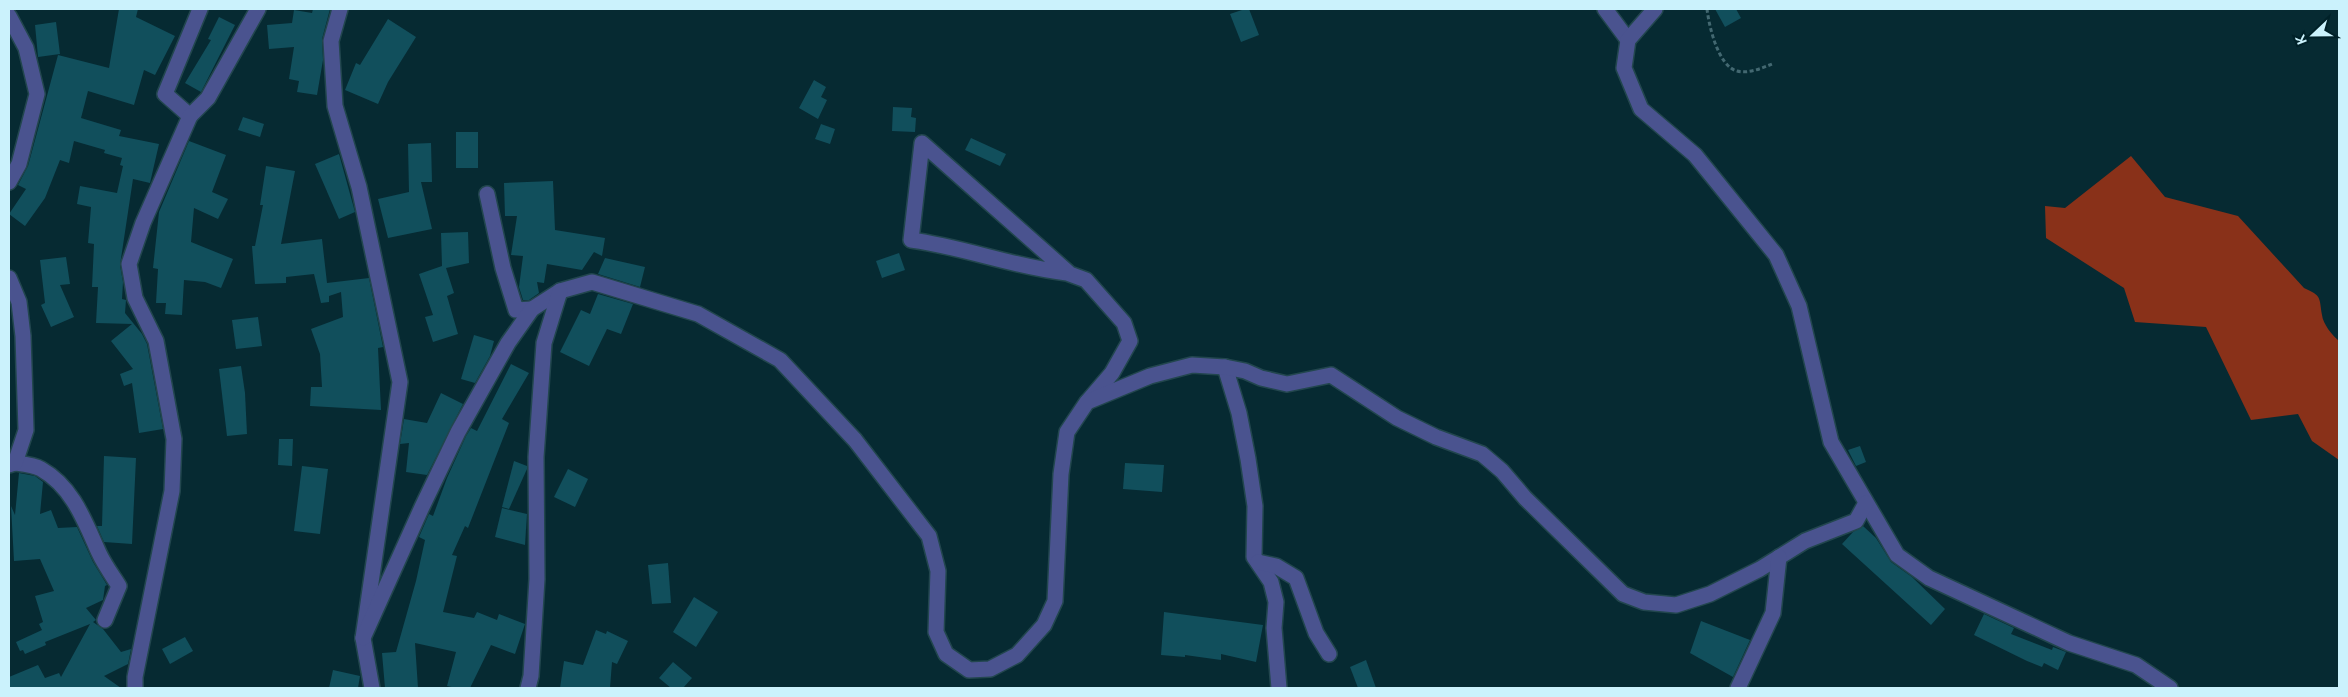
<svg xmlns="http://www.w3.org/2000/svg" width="2348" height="697" font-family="Ubuntu,sans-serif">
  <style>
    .forest { fill: #893119 }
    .building { fill: #114f5c }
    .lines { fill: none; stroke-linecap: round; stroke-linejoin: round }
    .minor-casing { stroke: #22464e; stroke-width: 18 }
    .tertiary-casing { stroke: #22464e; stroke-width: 18 }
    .path { stroke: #436871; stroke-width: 3; stroke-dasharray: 4 2.5; stroke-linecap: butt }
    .minor { stroke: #4a538f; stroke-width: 15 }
    .tertiary { stroke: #4a538f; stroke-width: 15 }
  </style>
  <rect width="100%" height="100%" fill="#062a32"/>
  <path class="forest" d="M2131,156L2165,197L2238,216L2304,288C2322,296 2319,297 2322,315C2323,324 2332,335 2339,341V460L2312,441L2298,414L2251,420L2206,327L2135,322L2124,288L2046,238L2045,206L2065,208Z"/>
  <g class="building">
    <polygon points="119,9 138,9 136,17 175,36 155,75 144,70 134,105 88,91 81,118 121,130 119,136 159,144 150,183 133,179 120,265 123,282 122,299 126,300 125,313 142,334 147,344 163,429 139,433 132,383 124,386 120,374 133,369 111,341 132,324 96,323 98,287 92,287 94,244 88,243 91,207 77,204 80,186 117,193 123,166 120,165 122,158 104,153 105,150 74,141 69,163 60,160 45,198 25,226 9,214 26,189 18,185 28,166 58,55 109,68"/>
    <polygon points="313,9 330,9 322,39 323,60 317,95 297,92 299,81 289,79 294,47 269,49 267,25 292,23 294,10 312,13"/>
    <polygon points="1245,9 1249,9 1259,35 1241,42 1230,14"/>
    <polygon points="1715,9 1736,9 1741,18 1725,27"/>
    <polygon points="219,17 235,25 201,92 185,83 211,40 208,39"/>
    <polygon points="388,19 416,37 388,82 378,104 345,90 356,63 360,65"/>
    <polygon points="56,22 60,54 38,57 35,25"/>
    <polygon points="814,80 826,87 821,97 827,100 818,119 799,108"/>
    <polygon points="893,107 912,108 911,117 916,118 915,132 892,131"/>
    <polygon points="243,117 264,124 260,137 238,130"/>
    <polygon points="821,124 835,129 830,144 815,139"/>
    <rect x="456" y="132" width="22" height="36"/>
    <polygon points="971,138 1006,154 1000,166 965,150"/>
    <polygon points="189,141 226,155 212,192 228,199 218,219 194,208 191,242 233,259 221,288 205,282 184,280 182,315 165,314 166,303 156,303 158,269 153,268 159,212"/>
    <polygon points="431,143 432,182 421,182 432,229 388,238 378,199 409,192 408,144"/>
    <polygon points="339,154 355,212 339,219 315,164"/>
    <polygon points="266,166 295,171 281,244 322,239 327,283 369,278 383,347 378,348 381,410 310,406 311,387 322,387 320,354 311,329 343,317 341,292 329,296 329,302 321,303 314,274 286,277 286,283 255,284 252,246 255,246 263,205 260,205"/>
    <polygon points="553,181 555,230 605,238 602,256 594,252 582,270 547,264 544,283 537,282 539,293 529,300 523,300 519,287 523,256 511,255 517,216 505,216 504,183"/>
    <polygon points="468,232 469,263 446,268 454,293 447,296 458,334 433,342 425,317 433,315 419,274 442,266 441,233"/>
    <polygon points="899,253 905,270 882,278 876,261"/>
    <polygon points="66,257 70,284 60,285 74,317 51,327 41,305 45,303 40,260"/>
    <polygon points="605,258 645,267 640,287 598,274"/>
    <polygon points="598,294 633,304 621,334 607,329 589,366 560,352 581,310 590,314"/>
    <polygon points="258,317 262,346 236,349 232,320"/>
    <polygon points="474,335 494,341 490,356 475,383 461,379"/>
    <polygon points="511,364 529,373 502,419 509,423 468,528 465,526 452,555 457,556 443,612 474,618 477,612 497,620 499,614 525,624 515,654 491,645 470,688 456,688 447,686 456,652 415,643 418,688 385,688 382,653 396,652 416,581 425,540 419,537 429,514 433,516 447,478 466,436 471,428 477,431"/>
    <polygon points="241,366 245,393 247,434 227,436 219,369"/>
    <polygon points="441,393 463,404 427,475 406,472 409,443 400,444 404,419 427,423"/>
    <polygon points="279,439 293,439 292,466 278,465"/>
    <polygon points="1860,446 1866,462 1856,466 1848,450"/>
    <polygon points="104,456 136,458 132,544 104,542 97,526 102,526"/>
    <polygon points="514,461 527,466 527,469 509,509 502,507"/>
    <polygon points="1125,463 1164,465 1162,492 1123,489"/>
    <polygon points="302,466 328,469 320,534 294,531"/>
    <polygon points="568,469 588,479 575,507 554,497"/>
    <polygon points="19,473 35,476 43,482 40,514 51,510 58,528 77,527 93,562 107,585 105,586 103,600 86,608 96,620 93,622 103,629 121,652 131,649 128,664 104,676 121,688 9,688 9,677 38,665 45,678 59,673 61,677 90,624 45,642 46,645 25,654 23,650 20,651 16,642 42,630 39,624 43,622 35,596 54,591 40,559 14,561 11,506 15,515"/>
    <polygon points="502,508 527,514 525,545 495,537"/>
    <polygon points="1863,526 1876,538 1891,562 1912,577 1945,609 1931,625 1842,544 1853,532"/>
    <polygon points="668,563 671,603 652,604 648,565"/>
    <polygon points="694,597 718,612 696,647 673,632"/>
    <polygon points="1164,612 1263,625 1256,662 1221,654 1221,660 1185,655 1185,657 1161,655"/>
    <polygon points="1984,614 2014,628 2011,634 2052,650 2053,647 2066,652 2058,670 2044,663 2042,667 2027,661 1974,635"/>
    <polygon points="1701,621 1750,640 1733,677 1690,653"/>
    <polygon points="596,630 606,634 607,631 628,641 617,664 612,662 610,688 560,688 564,661 583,665"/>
    <polygon points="185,637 193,651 170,664 162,649"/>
    <polygon points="1366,660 1376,688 1358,688 1350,667"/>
    <polygon points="673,662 692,678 683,688 671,688 659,678"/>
    <polygon points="333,670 360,676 358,688 329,688"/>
  </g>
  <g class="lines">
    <defs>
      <g id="minor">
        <polyline points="200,9 165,94 190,116 208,98 258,9"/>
        <polyline points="340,9 331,41 335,106 359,187 400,382 363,638 372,688"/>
        <polyline points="1605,9 1628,40"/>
        <polyline points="1655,9 1628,40 1624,68 1641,109 1695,155 1776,255 1799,306 1831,442 1897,555 1929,578 2069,643 2136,665 2170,688"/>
        <polyline points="487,194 503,268 516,310 532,309"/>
        <path d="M1070,274L922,143L911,240C964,247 1013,267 1067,273L1086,280L1124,323L1130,341L1112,373L1088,401"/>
        <polyline points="1225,367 1239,413 1248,459 1255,506 1254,557 1271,582 1276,602 1274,628 1279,688"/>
        <path d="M15,463C23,464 34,465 41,469C73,487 85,522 99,553C104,564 112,575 119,586L105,620"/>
        <polyline points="1258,562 1276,566 1296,578 1316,633 1329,654"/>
        <polyline points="363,638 422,507 458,432 508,343 532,309 560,291 592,282 698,314 780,360 855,440 929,536 938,571 936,632 946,654 969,670 990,669 1017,655 1044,625 1055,601 1061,474 1067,432 1087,402 1150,376 1192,365 1225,367 1245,371 1261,378 1287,384 1331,375 1397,418 1436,437 1482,454 1502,471 1525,498 1623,594 1644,602 1676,605 1710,594 1760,569 1805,541 1856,521 1866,503"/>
        <polyline points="135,688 135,677 172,491 174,439 156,341 135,298 129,264 143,223 190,116"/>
        <polyline points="528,688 531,676 537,579 536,457 544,343 560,291"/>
        <polyline points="1738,688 1773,613 1779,557"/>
      </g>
      <g id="tertiary">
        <polyline points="9,16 26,48 37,94 19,164 9,182"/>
        <polyline points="9,278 19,302 23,336 26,430 15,463 9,465"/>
      </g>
    </defs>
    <use href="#minor" class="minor-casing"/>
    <use href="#tertiary" class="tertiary-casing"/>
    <path class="path" d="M1707,9C1709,26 1718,66 1737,71C1749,74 1762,68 1772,64"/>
    <use href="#minor" class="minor"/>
    <use href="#tertiary" class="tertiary"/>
  </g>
  <rect width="2348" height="697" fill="none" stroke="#cbf2fc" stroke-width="20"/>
  <g transform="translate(2313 35) rotate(248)" stroke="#002128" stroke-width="4" paint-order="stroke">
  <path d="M0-4L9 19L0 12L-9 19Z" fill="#cbf2fc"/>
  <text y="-8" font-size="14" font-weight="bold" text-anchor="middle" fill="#cbf2fc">K</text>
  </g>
</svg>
